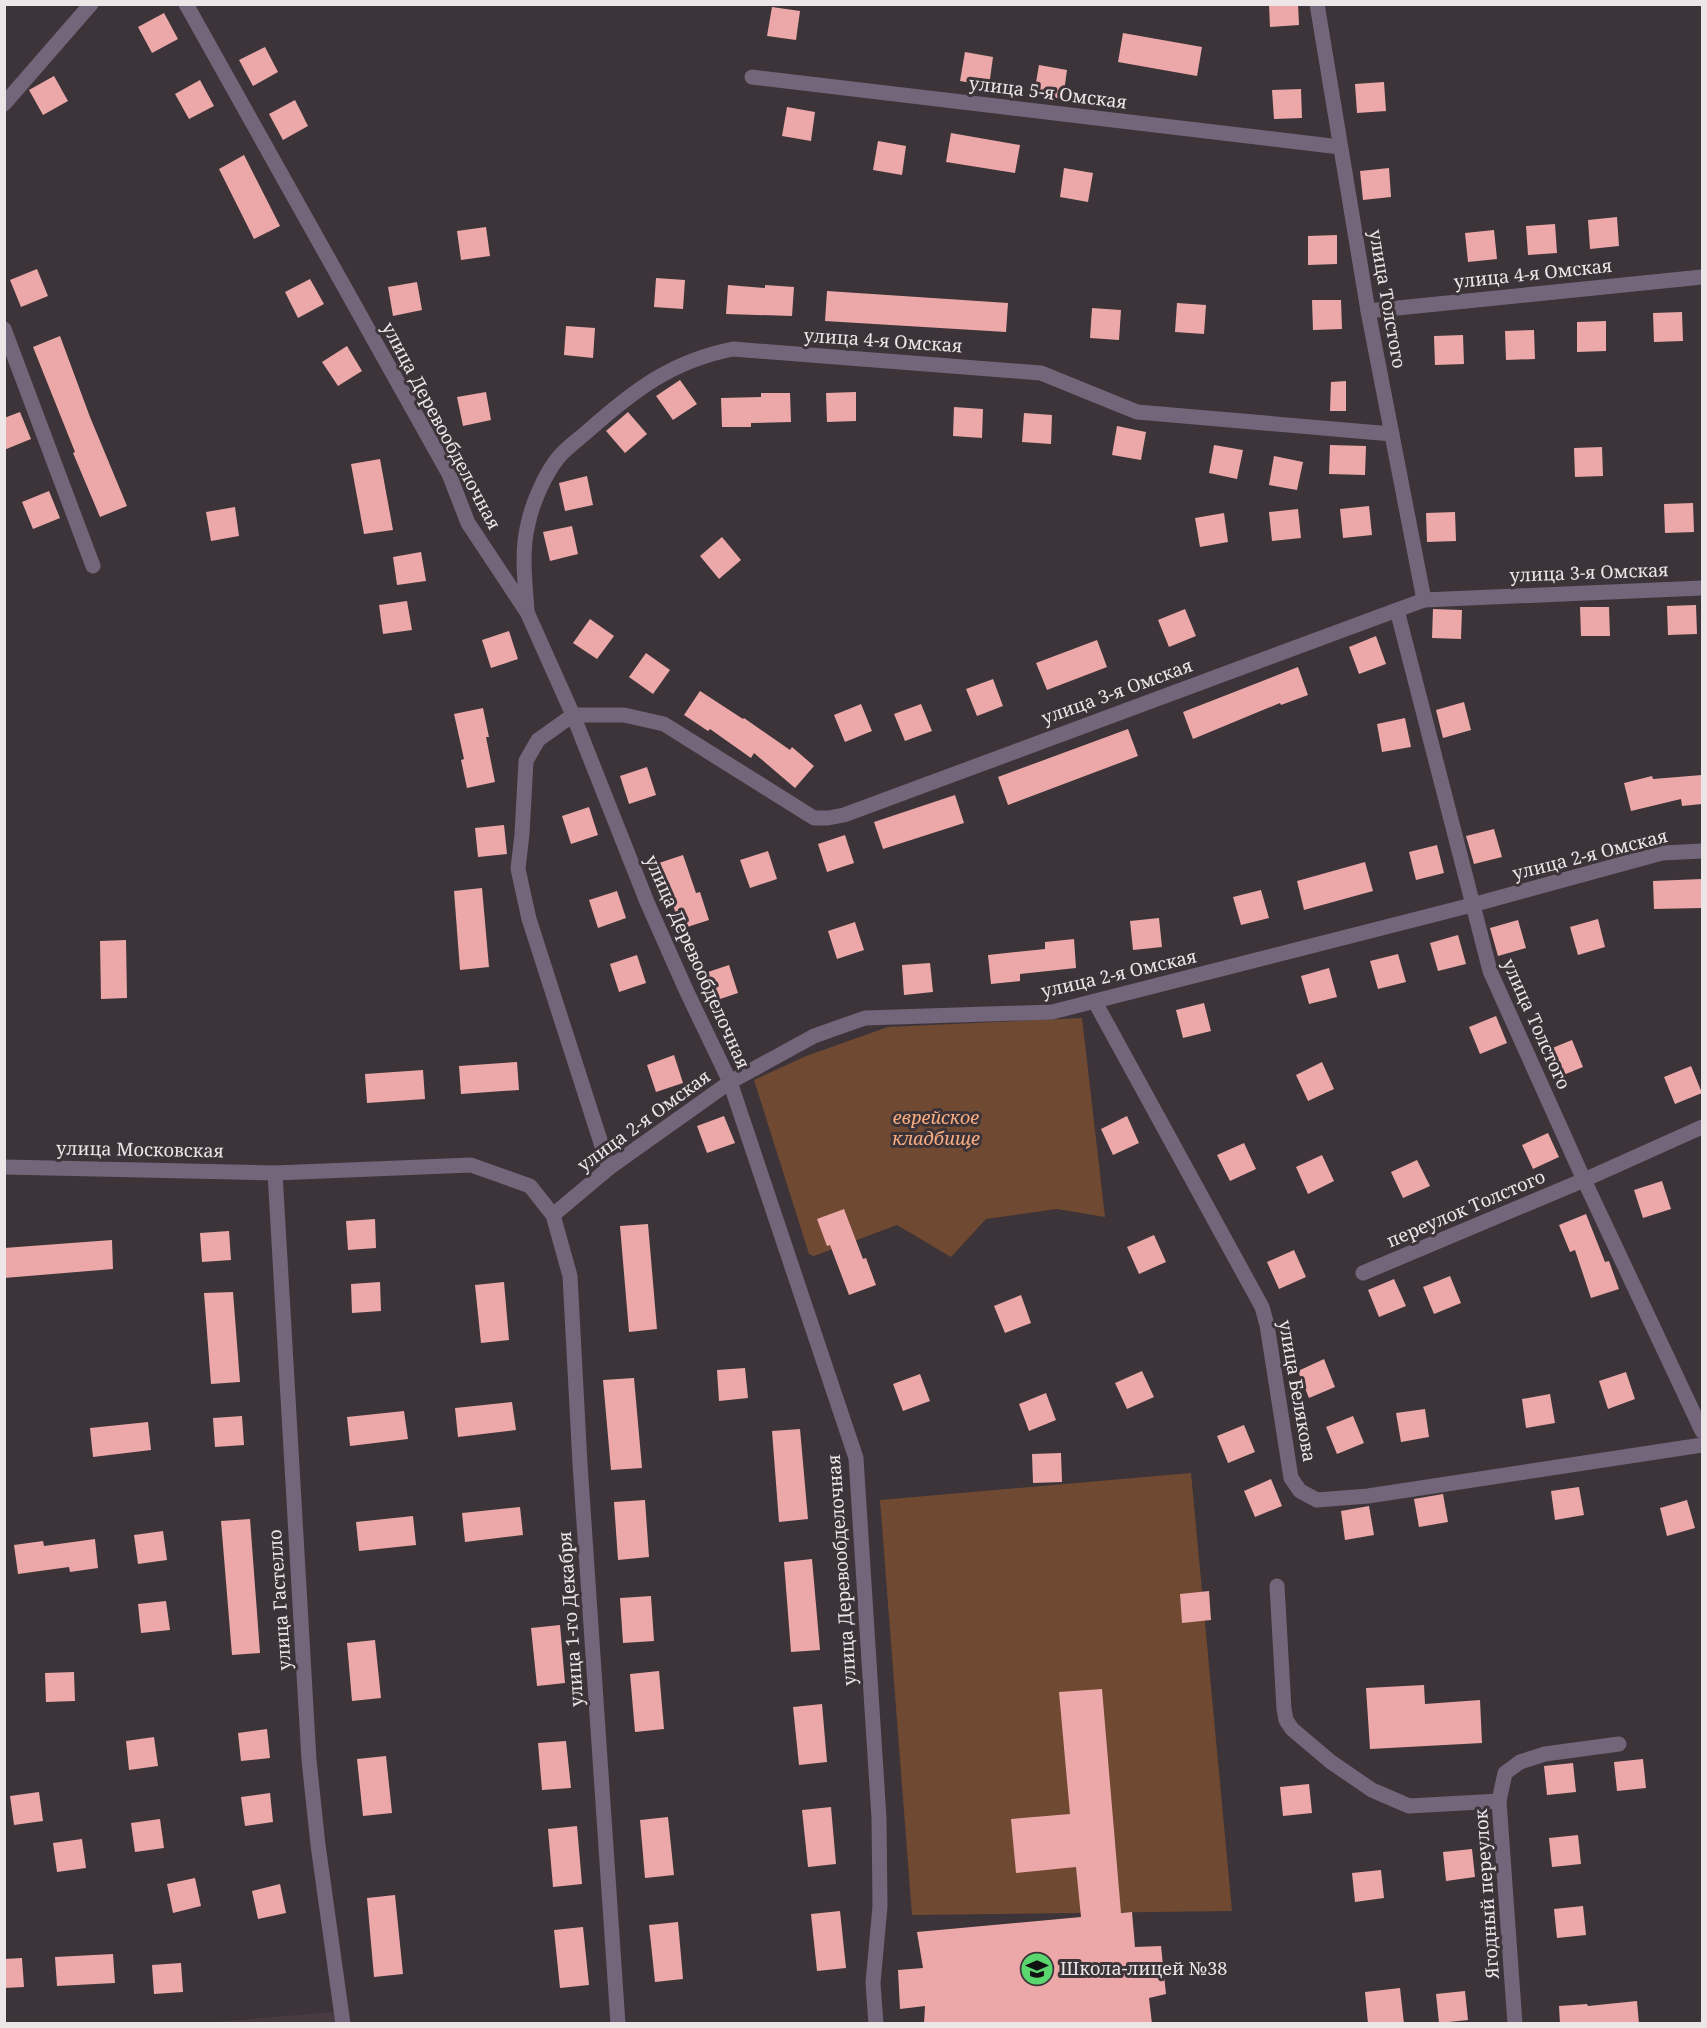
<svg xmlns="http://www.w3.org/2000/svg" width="1707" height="2028" font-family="'Noto Serif',serif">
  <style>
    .built { fill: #493b42 }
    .green { fill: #6f4932 }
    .building { fill: #eca8a8 }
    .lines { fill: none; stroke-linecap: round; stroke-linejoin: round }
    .minor { stroke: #73657a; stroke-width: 15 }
    .labels { text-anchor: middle; stroke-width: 6; stroke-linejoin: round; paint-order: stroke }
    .street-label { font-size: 18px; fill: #ece6e9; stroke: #3c3438 }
    .park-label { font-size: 18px; font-style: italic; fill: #fbad80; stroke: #3c3438 }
    .poi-label { font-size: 18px; fill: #ece6e9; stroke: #3c3438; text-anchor: start }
  </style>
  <rect width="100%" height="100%" fill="#3c3438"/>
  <polygon class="built" points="334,2012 335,2023 193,2024"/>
  <g class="green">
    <polygon points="1082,1018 1105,1217 1057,1209 986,1219 951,1257 897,1225 814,1256 809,1254 754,1080 806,1056 888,1027"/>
    <polygon points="1191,1473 1232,1911 912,1915 880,1500"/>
  </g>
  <g class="building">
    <polygon points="1269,4 1298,4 1299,25 1270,27"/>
    <polygon points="772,7 800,11 796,40 767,36"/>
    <polygon points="164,13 178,39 152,53 138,27"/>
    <polygon points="1123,33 1202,47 1197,76 1118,62"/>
    <polygon points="265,47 278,72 253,86 239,60"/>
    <polygon points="965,52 993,57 989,86 960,81"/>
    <polygon points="1039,65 1067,70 1063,99 1034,94"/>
    <polygon points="54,76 68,101 43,115 29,90"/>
    <polygon points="200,80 214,106 189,119 175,94"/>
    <polygon points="1384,82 1386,111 1357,113 1355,84"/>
    <polygon points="1301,89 1302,118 1274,119 1272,90"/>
    <polygon points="295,100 308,126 283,140 269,114"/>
    <polygon points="787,107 815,112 811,141 782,136"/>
    <polygon points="951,133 1020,145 1015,173 946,162"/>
    <polygon points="878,141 906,146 902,175 873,170"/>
    <polygon points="244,155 280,226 254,239 219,169"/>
    <polygon points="1064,168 1093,173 1088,202 1060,197"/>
    <polygon points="1389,168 1391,197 1363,200 1360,171"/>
    <polygon points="1617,217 1619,246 1590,249 1588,220"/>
    <polygon points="1555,224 1557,253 1528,255 1526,226"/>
    <polygon points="486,227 490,256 461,260 457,231"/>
    <polygon points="1494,230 1497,259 1468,262 1465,233"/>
    <polygon points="1337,235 1337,264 1308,265 1308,236"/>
    <polygon points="37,269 48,296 21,307 10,280"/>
    <polygon points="656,278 685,280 683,309 654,307"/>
    <polygon points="310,279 324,304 298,318 285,292"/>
    <polygon points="417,282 422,310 393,316 388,287"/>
    <polygon points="728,285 765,288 765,285 794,287 792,316 726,314"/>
    <polygon points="827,291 1008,303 1006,332 825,321"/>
    <polygon points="1312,300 1341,300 1342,329 1313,330"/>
    <polygon points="1177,303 1206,305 1204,334 1175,332"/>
    <polygon points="1092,308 1121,310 1119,340 1090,338"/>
    <polygon points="1682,312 1683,341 1654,342 1653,313"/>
    <polygon points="1606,321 1606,351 1577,352 1577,322"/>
    <polygon points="566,326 595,328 593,358 564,355"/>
    <polygon points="1534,330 1535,359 1506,360 1505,331"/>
    <polygon points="1463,335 1464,364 1435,365 1434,336"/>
    <polygon points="60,336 90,417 127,506 100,517 73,453 75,452 33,347"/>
    <polygon points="347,346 362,371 338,386 322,362"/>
    <polygon points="680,380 697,404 673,420 656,396"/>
    <polygon points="1346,381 1346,411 1330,411 1331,382"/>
    <polygon points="486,392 491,420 463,426 457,397"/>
    <polygon points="856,392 856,421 827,422 826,393"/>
    <polygon points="761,393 790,393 791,422 751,423 751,427 722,427 721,398 761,397"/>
    <polygon points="954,407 983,409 982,438 953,436"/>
    <polygon points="20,412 31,439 4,450 4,418"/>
    <polygon points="628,412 647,434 625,453 606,431"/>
    <polygon points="1024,413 1052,415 1051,444 1022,442"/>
    <polygon points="1117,426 1146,432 1141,460 1112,455"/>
    <polygon points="1214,445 1243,450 1237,479 1209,473"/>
    <polygon points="1330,445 1366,446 1365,475 1329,474"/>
    <polygon points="1602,447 1603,476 1575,477 1574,448"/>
    <polygon points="1274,456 1303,462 1297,490 1269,485"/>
    <polygon points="380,459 393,530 364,534 351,464"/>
    <polygon points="587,476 593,505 565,511 559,483"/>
    <polygon points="49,491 60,518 33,529 22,502"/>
    <polygon points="1693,503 1694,532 1665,533 1664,504"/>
    <polygon points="1369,506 1372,535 1343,538 1340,509"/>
    <polygon points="235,507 239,536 211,541 206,512"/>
    <polygon points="1298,509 1301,538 1272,541 1269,512"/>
    <polygon points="1455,512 1456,541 1427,542 1426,513"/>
    <polygon points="1224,513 1228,542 1200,547 1195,518"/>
    <polygon points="572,526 578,554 550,561 543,532"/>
    <polygon points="722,537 741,560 719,579 700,556"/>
    <polygon points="421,552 426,581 397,585 393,557"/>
    <polygon points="407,601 412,630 383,634 379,605"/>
    <polygon points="1696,605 1697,634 1668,635 1667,606"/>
    <polygon points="1580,607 1609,607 1610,636 1581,636"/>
    <polygon points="1185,609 1196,636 1169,647 1158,620"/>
    <polygon points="1433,609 1462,610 1461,639 1432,638"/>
    <polygon points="590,619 614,636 597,659 573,643"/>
    <polygon points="509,631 518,659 491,668 482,640"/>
    <polygon points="1376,636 1386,664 1359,674 1349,647"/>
    <polygon points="1097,640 1107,667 1047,690 1036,663"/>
    <polygon points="646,653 670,670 653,694 629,677"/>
    <polygon points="1298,667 1308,695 1281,705 1280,703 1193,739 1183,712"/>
    <polygon points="993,679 1003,706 977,716 966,689"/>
    <polygon points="700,691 743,719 744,718 790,750 792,747 814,766 795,788 754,753 751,758 710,729 708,731 684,715"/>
    <polygon points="1464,702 1471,730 1443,738 1436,710"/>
    <polygon points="861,704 872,731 845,742 834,715"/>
    <polygon points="921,704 932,731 905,741 894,714"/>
    <polygon points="483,708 489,737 486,737 495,782 467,788 461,760 464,759 454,714"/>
    <polygon points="1405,718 1411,747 1382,752 1377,724"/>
    <polygon points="1128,729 1138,756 1008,805 998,777"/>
    <polygon points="647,767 656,795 629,804 620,776"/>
    <polygon points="1702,775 1702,804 1682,806 1681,799 1631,811 1624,783 1652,776 1653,779"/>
    <polygon points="955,795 964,823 883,849 874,822"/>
    <polygon points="589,807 598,835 571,844 562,816"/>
    <polygon points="504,825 507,854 478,857 475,828"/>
    <polygon points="1494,829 1502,857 1474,864 1466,836"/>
    <polygon points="845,835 854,863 827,872 818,844"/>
    <polygon points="1437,845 1444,873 1416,880 1409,852"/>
    <polygon points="768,851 777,879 750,888 740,860"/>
    <polygon points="683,855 696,893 700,892 709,920 681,929 668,890 665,892 656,864"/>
    <polygon points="1365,862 1373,891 1304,910 1297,881"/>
    <polygon points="1702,879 1702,908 1654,909 1653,881"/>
    <polygon points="482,888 489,967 460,970 454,891"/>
    <polygon points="1261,890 1269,918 1241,925 1233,897"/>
    <polygon points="617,891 626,918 598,928 589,900"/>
    <polygon points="1159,918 1162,947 1133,950 1130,921"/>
    <polygon points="1598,919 1605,947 1578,955 1570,927"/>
    <polygon points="1518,920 1526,948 1498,956 1490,928"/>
    <polygon points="855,922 864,950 837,959 828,931"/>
    <polygon points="1458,935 1466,964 1438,971 1430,943"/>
    <polygon points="1074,939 1076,968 1020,974 1020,981 991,984 988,955 1045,949 1045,942"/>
    <polygon points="126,940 127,998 101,999 100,941"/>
    <polygon points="1398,954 1406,982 1378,989 1370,961"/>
    <polygon points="637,955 646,983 619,992 610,964"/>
    <polygon points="930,963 933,992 904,995 902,965"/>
    <polygon points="729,965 738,993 711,1002 702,974"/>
    <polygon points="1329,968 1337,997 1309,1004 1301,976"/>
    <polygon points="1204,1003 1211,1031 1183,1038 1176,1010"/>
    <polygon points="1496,1016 1507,1043 1480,1054 1469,1027"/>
    <polygon points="1572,1040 1583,1067 1556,1078 1545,1051"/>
    <polygon points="674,1055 683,1083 656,1092 647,1065"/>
    <polygon points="517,1062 519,1090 461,1094 459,1066"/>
    <polygon points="1322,1062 1334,1089 1308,1101 1296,1075"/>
    <polygon points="1691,1066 1702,1093 1675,1104 1664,1077"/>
    <polygon points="423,1070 425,1099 367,1103 365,1074"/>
    <polygon points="724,1116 735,1143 707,1153 697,1126"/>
    <polygon points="1127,1116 1139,1143 1113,1155 1101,1129"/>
    <polygon points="1548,1133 1559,1157 1533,1169 1522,1145"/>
    <polygon points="1244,1143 1256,1169 1230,1181 1217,1155"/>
    <polygon points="1322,1155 1334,1181 1308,1194 1296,1167"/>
    <polygon points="1417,1160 1430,1186 1403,1198 1391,1172"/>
    <polygon points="1662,1181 1671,1209 1643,1218 1634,1190"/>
    <polygon points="844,1209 863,1259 866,1258 876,1285 849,1295 830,1245 827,1246 817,1219"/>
    <polygon points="1586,1214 1605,1262 1609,1261 1619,1289 1591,1298 1575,1250 1570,1252 1559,1225"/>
    <polygon points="375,1219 376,1248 348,1250 346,1221"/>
    <polygon points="648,1224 657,1329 629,1332 620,1226"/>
    <polygon points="229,1231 231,1260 202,1262 200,1233"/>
    <polygon points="1154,1235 1166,1262 1139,1274 1127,1247"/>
    <polygon points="112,1240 113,1269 4,1278 4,1248"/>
    <polygon points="1294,1250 1306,1277 1279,1289 1267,1262"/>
    <polygon points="1450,1276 1461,1303 1434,1314 1423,1287"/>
    <polygon points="1394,1279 1406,1306 1379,1317 1368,1290"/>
    <polygon points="380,1282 381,1311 352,1313 351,1284"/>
    <polygon points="504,1282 509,1340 481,1343 475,1285"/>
    <polygon points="233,1292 240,1382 211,1384 204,1293"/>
    <polygon points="1021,1295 1031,1323 1005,1333 994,1306"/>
    <polygon points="1324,1359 1335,1387 1309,1398 1298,1371"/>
    <polygon points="745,1368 748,1398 719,1401 717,1370"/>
    <polygon points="1142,1371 1154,1397 1127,1409 1115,1383"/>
    <polygon points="1626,1372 1635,1399 1608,1409 1599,1381"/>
    <polygon points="920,1374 930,1401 903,1411 893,1384"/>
    <polygon points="634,1378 642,1468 611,1470 603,1380"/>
    <polygon points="1046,1393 1056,1420 1029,1431 1019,1404"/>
    <polygon points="1550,1394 1555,1423 1526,1428 1522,1399"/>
    <polygon points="512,1402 516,1430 458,1437 455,1408"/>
    <polygon points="1425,1409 1429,1437 1401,1442 1396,1413"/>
    <polygon points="404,1411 408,1439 350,1446 347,1417"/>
    <polygon points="242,1416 244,1445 215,1447 213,1418"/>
    <polygon points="1353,1416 1364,1443 1337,1454 1326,1427"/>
    <polygon points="148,1422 151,1450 93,1457 90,1428"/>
    <polygon points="1244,1425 1255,1452 1228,1463 1217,1436"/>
    <polygon points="800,1429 808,1519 779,1522 772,1431"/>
    <polygon points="1061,1453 1062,1482 1033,1483 1032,1454"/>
    <polygon points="1271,1479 1282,1506 1255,1517 1244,1491"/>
    <polygon points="1579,1487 1584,1515 1555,1520 1551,1491"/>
    <polygon points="1443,1494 1448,1522 1419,1527 1414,1499"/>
    <polygon points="645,1500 649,1557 618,1560 614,1502"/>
    <polygon points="1687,1500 1695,1528 1667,1536 1660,1508"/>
    <polygon points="1369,1506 1374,1535 1345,1540 1341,1511"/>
    <polygon points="520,1507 523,1535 465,1542 462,1513"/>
    <polygon points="413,1516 416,1545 359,1551 356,1522"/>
    <polygon points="250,1519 260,1653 232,1655 221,1521"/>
    <polygon points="163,1531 167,1560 138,1564 134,1535"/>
    <polygon points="95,1539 98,1568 70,1572 69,1567 18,1574 14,1545 43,1541 44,1546"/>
    <polygon points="812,1559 820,1650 791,1652 784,1562"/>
    <polygon points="1209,1591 1211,1620 1182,1623 1180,1594"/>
    <polygon points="651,1596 654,1641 623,1643 620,1598"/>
    <polygon points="166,1601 170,1630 141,1633 138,1604"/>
    <polygon points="560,1625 565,1683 537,1686 531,1628"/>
    <polygon points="375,1640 381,1698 352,1701 347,1643"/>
    <polygon points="659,1671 664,1729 635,1732 630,1674"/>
    <polygon points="74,1672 75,1701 46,1702 45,1673"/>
    <polygon points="1424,1685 1425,1704 1480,1700 1482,1743 1370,1749 1366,1688"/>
    <polygon points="1102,1689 1121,1913 1132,1912 1135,1947 1161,1946 1166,1994 1149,1998 1152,2024 924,2024 925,2006 900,2009 898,1970 923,1968 917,1932 1081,1917 1076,1867 1016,1873 1011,1819 1070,1814 1059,1692"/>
    <polygon points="822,1704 827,1762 799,1765 793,1707"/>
    <polygon points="267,1729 270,1758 241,1761 238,1733"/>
    <polygon points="154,1737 158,1766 129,1770 126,1741"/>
    <polygon points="566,1741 571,1788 542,1790 538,1743"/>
    <polygon points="386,1756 392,1813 363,1816 357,1759"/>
    <polygon points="1643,1759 1646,1788 1617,1791 1614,1762"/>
    <polygon points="1573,1763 1576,1792 1547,1795 1544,1766"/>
    <polygon points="1309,1784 1312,1813 1283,1816 1280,1787"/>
    <polygon points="39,1792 43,1821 14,1825 10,1796"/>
    <polygon points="270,1793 273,1822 245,1826 241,1797"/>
    <polygon points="831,1807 836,1864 808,1867 802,1810"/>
    <polygon points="668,1817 674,1875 645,1878 640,1820"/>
    <polygon points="160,1819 164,1848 135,1852 131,1823"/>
    <polygon points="577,1826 582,1884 553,1887 548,1829"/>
    <polygon points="1578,1835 1581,1864 1552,1867 1549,1838"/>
    <polygon points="82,1839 86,1868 57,1872 53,1843"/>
    <polygon points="1472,1849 1475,1877 1446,1881 1443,1852"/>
    <polygon points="1381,1870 1384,1898 1355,1902 1352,1873"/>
    <polygon points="195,1878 201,1906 173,1913 167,1884"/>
    <polygon points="280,1884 286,1913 258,1919 252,1891"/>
    <polygon points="395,1895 403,1974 374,1977 367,1898"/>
    <polygon points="1583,1906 1586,1935 1557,1938 1554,1909"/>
    <polygon points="840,1911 846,1968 817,1971 811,1914"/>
    <polygon points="678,1922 683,1979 655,1982 649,1925"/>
    <polygon points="583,1927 589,1985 560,1988 554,1930"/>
    <polygon points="113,1954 115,1983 57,1986 55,1957"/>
    <polygon points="22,1958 24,1987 4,1988 4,1959"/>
    <polygon points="181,1963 183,1992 154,1994 152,1965"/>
    <polygon points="1400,1988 1404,2024 1368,2024 1365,1992"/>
    <polygon points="1465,1991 1468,2020 1439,2023 1436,1994"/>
    <polygon points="1637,2001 1639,2024 1560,2024 1559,2006 1587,2004 1588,2006"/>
  </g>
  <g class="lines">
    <g class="minor">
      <polyline points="186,4 449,474 468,523 527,612 573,715 647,902 686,990 730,1082 856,1458 879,1818 880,1906 873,1983 876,2024"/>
      <polyline points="1317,4 1368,311 1424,600"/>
      <polyline points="752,77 1340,147"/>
      <polyline points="4,104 91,4"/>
      <polyline points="1368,311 1702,277"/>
      <polyline points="4,329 93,566"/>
      <path d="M527,610C525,582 521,552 528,524C532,504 545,474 558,458C566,448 579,439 588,431C634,390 672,361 733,349L1041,373L1137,412L1392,434"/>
      <polyline points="1397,610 1490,971 1584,1180 1702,1431"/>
      <polyline points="1095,1002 1262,1307 1267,1325 1291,1478 1300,1491 1317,1500 1368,1496 1702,1445"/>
      <polyline points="4,1167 275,1173 471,1165 530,1186 553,1215 570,1276 580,1464 618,2024"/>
      <polyline points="609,1168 529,919 518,869 522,834 526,761 538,740 573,715 624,715 664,724 814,818 828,818 844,815 1424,600 1702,588"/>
      <polyline points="275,1173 309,1760 318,1845 343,2024"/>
      <polyline points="553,1215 609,1168 730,1082 814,1036 865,1018 1052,1012 1472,905 1662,853 1702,851"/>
      <polyline points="1363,1273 1584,1180 1702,1127"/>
      <polyline points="1277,1586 1284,1709 1286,1720 1292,1729 1331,1762 1372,1790 1409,1806 1499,1801"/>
      <polyline points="1515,2024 1499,1801 1505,1773 1520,1762 1545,1754 1619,1744"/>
    </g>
  </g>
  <defs>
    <symbol id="school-disc" viewBox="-11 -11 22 22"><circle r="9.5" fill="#5bd56e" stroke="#3c3438"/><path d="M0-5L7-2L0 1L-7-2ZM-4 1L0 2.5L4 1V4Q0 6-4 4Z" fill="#111"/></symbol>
  </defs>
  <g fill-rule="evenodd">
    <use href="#school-disc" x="1018" y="1950" width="38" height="38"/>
  </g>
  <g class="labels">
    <g class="street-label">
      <text transform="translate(1048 93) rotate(7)" y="6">улица 5-я Омская</text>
      <text transform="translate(1533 274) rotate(-6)" y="6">улица 4-я Омская</text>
      <text transform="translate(1387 299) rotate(80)" y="6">улица Толстого</text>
      <text transform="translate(883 341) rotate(4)" y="6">улица 4-я Омская</text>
      <text transform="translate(441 426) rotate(62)" y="6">улица Деревообделочная</text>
      <text transform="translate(1589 573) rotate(-2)" y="6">улица 3-я Омская</text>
      <text transform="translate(1117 692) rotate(-20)" y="6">улица 3-я Омская</text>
      <text transform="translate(1590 855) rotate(-14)" y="6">улица 2-я Омская</text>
      <text transform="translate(697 962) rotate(66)" y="6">улица Деревообделочная</text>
      <text transform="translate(1119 974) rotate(-13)" y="6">улица 2-я Омская</text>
      <text transform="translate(1536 1024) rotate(66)" y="6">улица Толстого</text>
      <text transform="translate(644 1121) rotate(-36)" y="6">улица 2-я Омская</text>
      <text transform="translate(140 1150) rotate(1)" y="6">улица Московская</text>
      <text transform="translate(1466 1209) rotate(-23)" y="6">переулок Толстого</text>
      <text transform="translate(1297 1391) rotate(80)" y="6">улица Белякова</text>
      <text transform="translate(842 1570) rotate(-94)" y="6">улица Деревообделочная</text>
      <text transform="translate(280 1600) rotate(-94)" y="6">улица Гастелло</text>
      <text transform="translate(571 1619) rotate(-94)" y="6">улица 1-го Декабря</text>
      <text transform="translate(1487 1894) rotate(-94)" y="6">Ягодный переулок</text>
    </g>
    <g class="park-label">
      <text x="936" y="1124">еврейское<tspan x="936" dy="21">кладбище</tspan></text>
    </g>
    <g class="poi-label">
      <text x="1060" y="1975">Школа-лицей №38</text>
    </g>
  </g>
  <rect width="1707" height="2028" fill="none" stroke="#ece6e9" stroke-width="12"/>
</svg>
